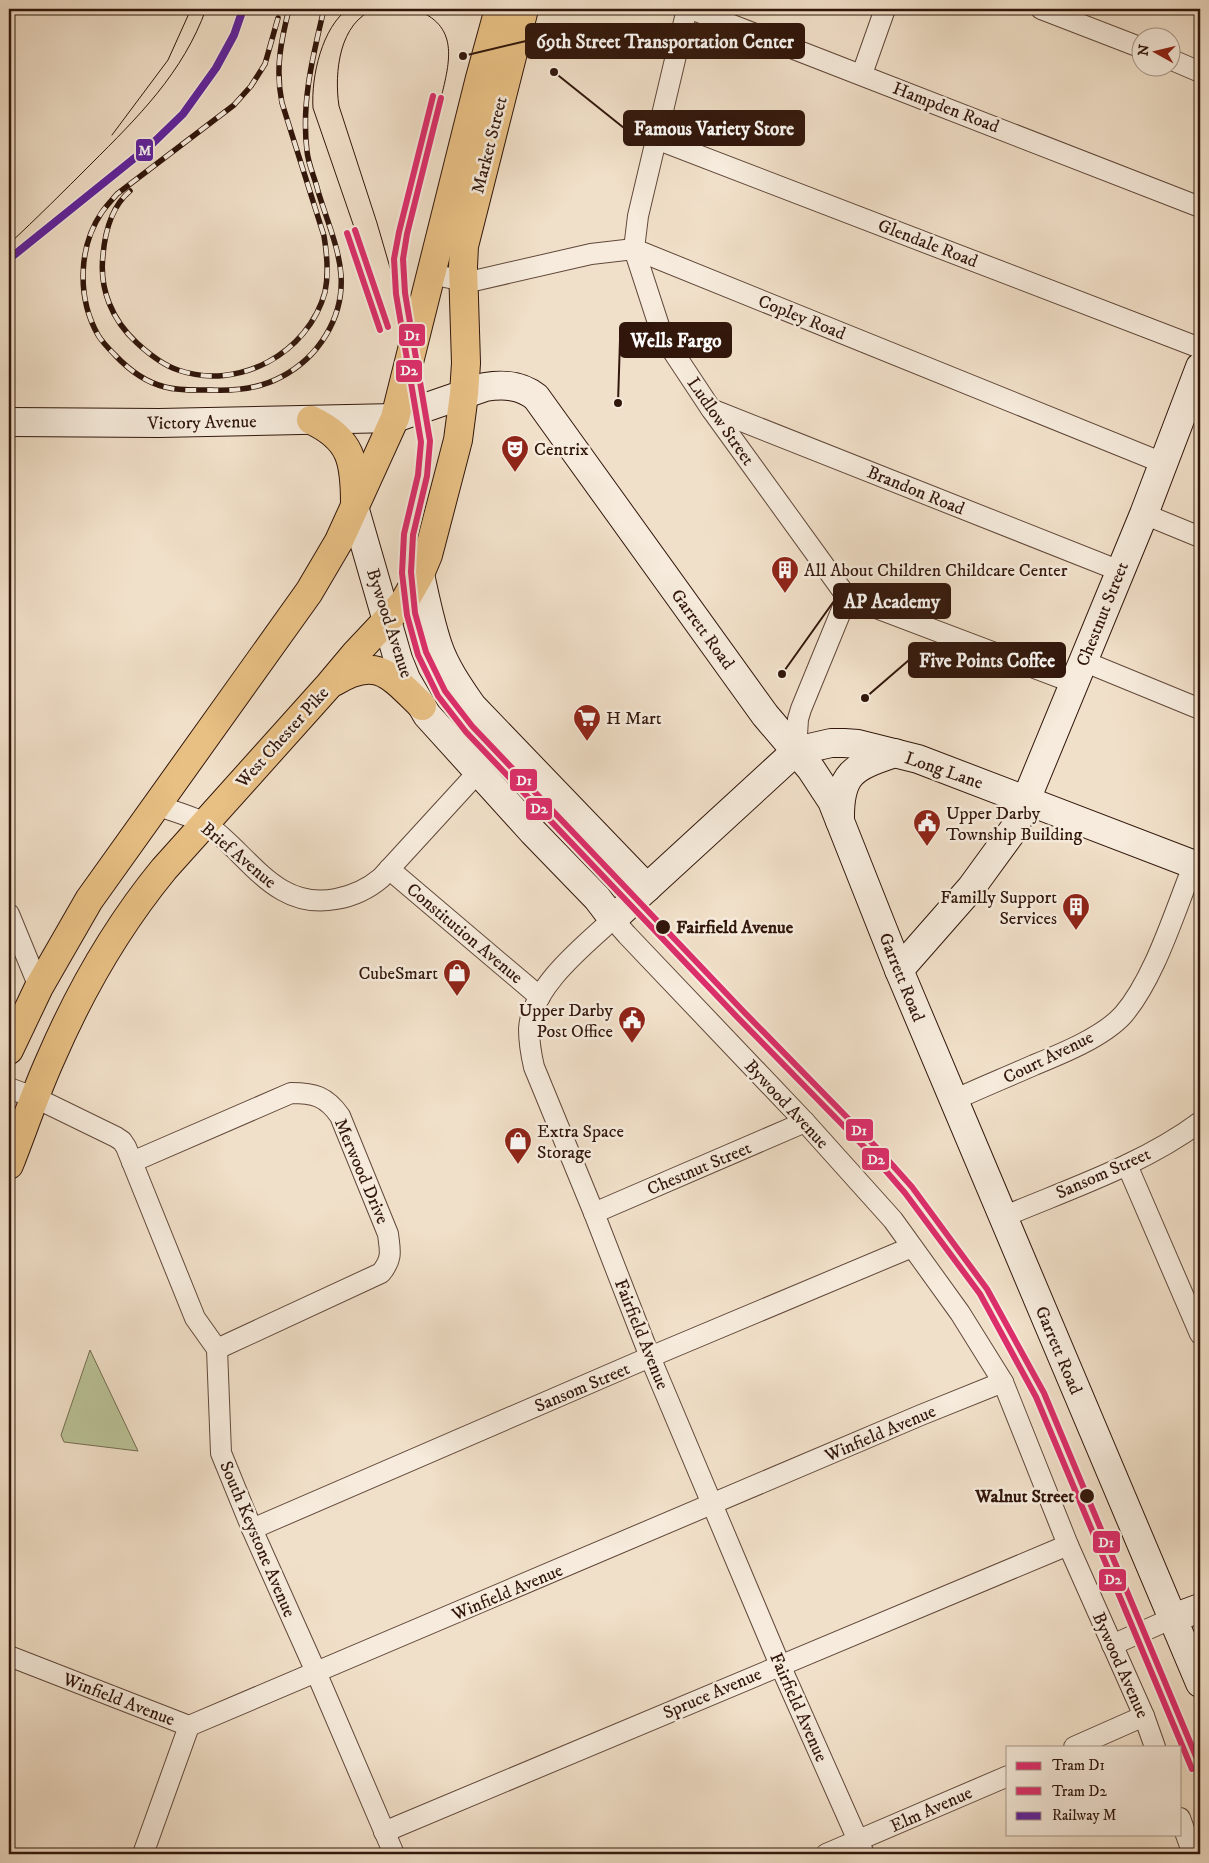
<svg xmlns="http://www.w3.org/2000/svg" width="1209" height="1863" font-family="'IM FELL DW Pica',serif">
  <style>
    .green { fill: #b9c297; stroke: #756c51 }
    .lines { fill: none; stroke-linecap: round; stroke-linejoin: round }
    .street-casing { stroke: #61483a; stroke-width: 22 }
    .secondary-casing { stroke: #31160b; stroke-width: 30 }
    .primary-casing { stroke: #31160b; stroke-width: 30 }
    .street { stroke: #f6ebdc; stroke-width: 20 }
    .secondary { stroke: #f6ebdc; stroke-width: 28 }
    .primary { stroke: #e8c084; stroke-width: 28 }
    .tram { stroke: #31160b; stroke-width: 1 }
    .rail-casing { stroke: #31160b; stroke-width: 5.5 }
    .rail { stroke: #f6ebdc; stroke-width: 4; stroke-dasharray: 11; stroke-linecap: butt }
    .rail-1-casing { stroke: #f6ebdc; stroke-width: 11 }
    .rail-1 { stroke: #5f249f; stroke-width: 8 }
    .tram-1-casing { stroke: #f6ebdc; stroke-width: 10 }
    .tram-2-casing { stroke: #f6ebdc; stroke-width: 10 }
    .tram-1 { stroke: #dc2e6b; stroke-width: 6 }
    .tram-2 { stroke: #dc2e6b; stroke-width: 6 }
    .stop-dot { fill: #31160b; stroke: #f6ebdc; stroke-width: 2 }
    .labels { text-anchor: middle; stroke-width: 5; stroke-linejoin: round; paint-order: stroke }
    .street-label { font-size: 18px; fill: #31160b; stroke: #f6ebdc }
    .poi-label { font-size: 18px; fill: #31160b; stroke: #f6ebdc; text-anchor: start }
    .stop-label { font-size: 18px; font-weight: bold; fill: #31160b; stroke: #f6ebdc; text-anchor: start }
    .leader { fill: none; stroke: #31160b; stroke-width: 2 }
    .callout-dot { fill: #31160b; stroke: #f6ebdc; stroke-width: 2 }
    .callout { fill: #31160b; stroke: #31160b; stroke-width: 2 }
    .callout-label { font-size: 19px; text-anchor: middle; font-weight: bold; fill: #fff }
    .line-badge { stroke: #f6ebdc; stroke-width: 2 }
    .badge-label { font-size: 14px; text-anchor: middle; font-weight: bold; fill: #fff }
  </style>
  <rect width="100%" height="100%" fill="#f1e0c9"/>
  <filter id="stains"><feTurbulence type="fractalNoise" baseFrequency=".004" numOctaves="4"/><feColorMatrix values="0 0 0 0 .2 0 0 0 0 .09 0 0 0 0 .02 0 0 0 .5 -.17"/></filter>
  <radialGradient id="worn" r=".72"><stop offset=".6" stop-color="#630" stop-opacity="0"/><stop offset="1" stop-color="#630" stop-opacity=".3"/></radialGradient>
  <polygon class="green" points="90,1350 138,1451 64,1442 61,1435"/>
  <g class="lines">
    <defs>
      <g id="street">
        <polyline points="687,9 638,216 634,249 662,335 711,409 847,597 801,709 798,719 796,751"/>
        <polyline points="691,9 1200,207"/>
        <polyline points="1041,9 1142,48"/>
        <polyline points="1172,60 1200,72"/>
        <polyline points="862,74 885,9"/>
        <polyline points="656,139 1200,348"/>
        <polyline points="431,274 469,282 591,254 634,249 1163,463"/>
        <polyline points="711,409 1120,571"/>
        <polyline points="1144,514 1200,537"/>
        <polyline points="847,597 1074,683"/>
        <polyline points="1083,661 1200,709"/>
        <path d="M156,805C169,810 195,817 206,824C249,854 275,911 336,899C353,896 368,889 381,878L479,771"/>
        <polyline points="389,869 540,997"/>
        <polyline points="9,914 39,987"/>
        <polyline points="9,1088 36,1098 116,1137 122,1141 126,1147 195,1318 217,1349 221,1453 252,1529 316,1672 394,1854"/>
        <path d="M954,1100C980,1088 1007,1077 1034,1065C1061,1054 1103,1037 1123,1015C1155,978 1175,910 1194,864"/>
        <path d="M132,1162L291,1093C314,1093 326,1096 340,1116L388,1234C390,1251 393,1258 381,1273L217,1349"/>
        <polyline points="1127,1165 1200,1334"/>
        <polyline points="594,1213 805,1122"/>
        <path d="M1003,1217C1069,1189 1142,1165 1200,1122"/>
        <polyline points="252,1529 650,1357 912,1247"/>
        <polyline points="1112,1645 1173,1618"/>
        <polyline points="9,1656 189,1726 921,1415 1003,1382"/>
        <polyline points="1074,1747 1144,1716"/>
        <polyline points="1180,1818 1193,1854"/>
        <polyline points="384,1832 1068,1545"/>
        <polyline points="143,1854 189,1726"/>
        <polyline points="826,1854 1008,1776"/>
        <path d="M864,1854L780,1665L650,1357L594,1213L534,1067C531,1054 529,1042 529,1029C531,987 585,945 613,919L627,935L805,1122L893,1220L960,1313L1003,1382L1068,1545L1144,1716L1155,1747"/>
      </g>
      <g id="secondary">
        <path d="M9,422L159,423L395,418L485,387C504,384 521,385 536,397L765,715L811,769L832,801L899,970L1200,1683"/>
        <polyline points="355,510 398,659 406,679 427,715 533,832 597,898 613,919 796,751 831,743 844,743 858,744 918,759 1200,867"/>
        <path d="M420,574C425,598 430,622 438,646C445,667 459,687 472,706L647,888"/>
        <path d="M840,821C839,773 853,767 895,753"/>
        <polyline points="899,970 971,888 1014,829 1144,514 1200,367"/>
        <polyline points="1173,1618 1200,1608"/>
      </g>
      <g id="primary">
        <path d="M311,420C352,439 355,462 355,504"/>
        <path d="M334,682C377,655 391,676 422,706"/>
        <polyline points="9,1050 39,987 89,900 309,592 339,541 395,418 480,78 499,9"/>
        <path d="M9,1165C23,1130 35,1093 51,1058C80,991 118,925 164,869L330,684L356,653L404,602L420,574L428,555L458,440L464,394L466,363L463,267L464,246L524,9"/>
      </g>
    </defs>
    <use href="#street" class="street-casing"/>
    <use href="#secondary" class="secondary-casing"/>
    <use href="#primary" class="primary-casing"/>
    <use href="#street" class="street"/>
    <use href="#secondary" class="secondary"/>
    <use href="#primary" class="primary"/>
    <g class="tram">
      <path d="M348,9C322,27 311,77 313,108L355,230"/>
      <path d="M375,9C339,22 334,73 339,106L377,223L391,271L416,411L419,439V462L403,536"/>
      <path d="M414,9C460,25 450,61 441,98"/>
      <polyline points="112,135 168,60 191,9"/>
      <path d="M9,244C37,218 64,191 91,164C138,117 183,73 206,9"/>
    </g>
    <defs>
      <g id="rail">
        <path d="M278,18L265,64L251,86L234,105L117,194C112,200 107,205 102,212C78,247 77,298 98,335C102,342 109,349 115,355C129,370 145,382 165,387C180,391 195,390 211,390C234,391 259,389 281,377C318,358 344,318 341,275C339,247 326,218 318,191C315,178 308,164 307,151C301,102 313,56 324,9"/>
        <path d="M130,191C112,206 105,232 103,255C99,289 112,320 137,343C149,354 163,365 178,370C238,391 308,354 325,292C329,273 327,254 324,236L282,103C275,69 281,41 289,9"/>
      </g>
    </defs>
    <use href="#rail" class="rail-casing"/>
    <use href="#rail" class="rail"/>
    <defs>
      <polyline id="rail-1" points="9,259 152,144 183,114 216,68 234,35 243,9"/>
    </defs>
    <use href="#rail-1" class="rail-1-casing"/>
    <use href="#rail-1" class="rail-1"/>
    <defs>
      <g id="tram-1">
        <polyline points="441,98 407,234 403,259 405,293 430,441 427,476 413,535 411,572 415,613 426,652 445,691 472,726 744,1012 879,1150 912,1187 987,1289 1044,1393 1200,1766"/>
        <polyline points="355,230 388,327"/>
      </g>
      <g id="tram-2">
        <polyline points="433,96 399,232 394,259 396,294 421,442 418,475 404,534 402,573 407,615 418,655 438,696 466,732 738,1018 873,1156 905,1193 980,1294 1036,1397 1192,1769"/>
        <polyline points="347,233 380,330"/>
      </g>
    </defs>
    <use href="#tram-1" class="tram-1-casing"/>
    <use href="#tram-2" class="tram-2-casing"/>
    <use href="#tram-1" class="tram-1"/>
    <use href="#tram-2" class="tram-2"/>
  </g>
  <defs>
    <symbol id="theatre-pin" viewBox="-11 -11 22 30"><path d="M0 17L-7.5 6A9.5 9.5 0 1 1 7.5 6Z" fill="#8f2418" stroke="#f6ebdc"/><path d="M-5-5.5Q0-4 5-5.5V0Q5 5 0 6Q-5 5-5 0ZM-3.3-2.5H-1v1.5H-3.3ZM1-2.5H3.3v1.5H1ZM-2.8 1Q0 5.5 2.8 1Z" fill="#fff"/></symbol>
    <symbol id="building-pin" viewBox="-11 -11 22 30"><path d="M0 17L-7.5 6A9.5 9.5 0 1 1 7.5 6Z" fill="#8f2418" stroke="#f6ebdc"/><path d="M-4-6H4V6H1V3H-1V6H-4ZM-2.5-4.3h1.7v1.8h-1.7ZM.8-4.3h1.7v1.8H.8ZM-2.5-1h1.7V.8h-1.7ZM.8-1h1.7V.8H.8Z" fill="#fff"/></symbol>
    <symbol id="supermarket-pin" viewBox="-11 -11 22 30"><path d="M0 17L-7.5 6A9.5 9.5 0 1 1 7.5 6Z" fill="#8f2418" stroke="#f6ebdc"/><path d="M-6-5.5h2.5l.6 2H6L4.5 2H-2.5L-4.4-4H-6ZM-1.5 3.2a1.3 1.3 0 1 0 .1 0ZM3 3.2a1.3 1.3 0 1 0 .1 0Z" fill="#fff"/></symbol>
    <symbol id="civic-pin" viewBox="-11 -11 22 30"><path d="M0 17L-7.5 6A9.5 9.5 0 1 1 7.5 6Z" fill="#8f2418" stroke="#f6ebdc"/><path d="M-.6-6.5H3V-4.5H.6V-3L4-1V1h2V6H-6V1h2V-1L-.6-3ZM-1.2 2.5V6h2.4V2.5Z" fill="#fff"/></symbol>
    <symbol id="shop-pin" viewBox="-11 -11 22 30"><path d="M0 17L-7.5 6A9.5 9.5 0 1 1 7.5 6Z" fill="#8f2418" stroke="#f6ebdc"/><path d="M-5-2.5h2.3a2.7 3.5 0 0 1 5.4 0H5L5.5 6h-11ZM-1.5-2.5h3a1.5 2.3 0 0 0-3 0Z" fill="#fff"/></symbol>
  </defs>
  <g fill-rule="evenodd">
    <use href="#theatre-pin" x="499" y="433" width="32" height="43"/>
    <use href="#building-pin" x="769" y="554" width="32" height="43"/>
    <use href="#supermarket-pin" x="571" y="702" width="32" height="43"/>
    <use href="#civic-pin" x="911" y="807" width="32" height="43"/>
    <use href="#building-pin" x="1060" y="891" width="32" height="43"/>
    <use href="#shop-pin" x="441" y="957" width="32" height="43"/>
    <use href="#civic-pin" x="616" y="1004" width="32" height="43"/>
    <use href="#shop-pin" x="502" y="1125" width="32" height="43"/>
  </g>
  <g class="stop-dot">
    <circle cx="663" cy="927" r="8"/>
    <circle cx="1087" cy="1496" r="8"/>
  </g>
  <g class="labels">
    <g class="street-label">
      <text transform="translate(946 107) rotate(21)" y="6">Hampden Road</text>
      <text transform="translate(489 145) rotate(-76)" y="6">Market Street</text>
      <text transform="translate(928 243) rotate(21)" y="6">Glendale Road</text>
      <text transform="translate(802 317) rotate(22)" y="6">Copley Road</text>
      <text transform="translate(721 421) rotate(55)" y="6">Ludlow Street</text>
      <text transform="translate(202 422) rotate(-1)" y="6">Victory Avenue</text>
      <text transform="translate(916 490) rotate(22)" y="6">Brandon Road</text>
      <text transform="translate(1102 614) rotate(-68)" y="6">Chestnut Street</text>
      <text transform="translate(390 623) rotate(72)" y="6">Bywood Avenue</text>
      <text transform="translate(703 629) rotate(54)" y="6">Garrett Road</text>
      <text transform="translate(282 737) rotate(-48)" y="6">West Chester Pike</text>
      <text transform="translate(944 770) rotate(19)" y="6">Long Lane</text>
      <text transform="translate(239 855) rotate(40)" y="6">Brief Avenue</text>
      <text transform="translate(465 933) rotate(40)" y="6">Constitution Avenue</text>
      <text transform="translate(902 977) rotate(68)" y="6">Garrett Road</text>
      <text transform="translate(1048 1057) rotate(-26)" y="6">Court Avenue</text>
      <text transform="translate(787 1104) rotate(47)" y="6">Bywood Avenue</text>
      <text transform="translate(699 1168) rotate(-23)" y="6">Chestnut Street</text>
      <text transform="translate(362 1171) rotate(67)" y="6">Merwood Drive</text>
      <text transform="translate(1103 1173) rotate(-24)" y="6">Sansom Street</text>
      <text transform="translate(642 1334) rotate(68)" y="6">Fairfield Avenue</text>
      <text transform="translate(1059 1350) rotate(67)" y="6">Garrett Road</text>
      <text transform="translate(582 1387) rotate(-23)" y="6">Sansom Street</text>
      <text transform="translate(880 1433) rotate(-23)" y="6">Winfield Avenue</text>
      <text transform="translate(258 1539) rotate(67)" y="6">South Keystone Avenue</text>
      <text transform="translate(507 1592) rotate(-23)" y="6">Winfield Avenue</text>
      <text transform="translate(1121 1665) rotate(66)" y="6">Bywood Avenue</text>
      <text transform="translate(712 1693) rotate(-23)" y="6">Spruce Avenue</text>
      <text transform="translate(119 1699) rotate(21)" y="6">Winfield Avenue</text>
      <text transform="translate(799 1707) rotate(66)" y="6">Fairfield Avenue</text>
      <text transform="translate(931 1809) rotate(-24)" y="6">Elm Avenue</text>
    </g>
    <g class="poi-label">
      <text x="534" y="455">Centrix</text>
      <text x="804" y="576">All About Children Childcare Center</text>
      <text x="606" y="724">H Mart</text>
      <text x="946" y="819">Upper Darby<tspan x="946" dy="21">Township Building</tspan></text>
      <text x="1057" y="903" text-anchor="end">Familly Support<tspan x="1057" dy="21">Services</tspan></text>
      <text x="438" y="979" text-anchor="end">CubeSmart</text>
      <text x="613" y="1016" text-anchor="end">Upper Darby<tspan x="613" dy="21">Post Office</tspan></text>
      <text x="537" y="1137">Extra Space<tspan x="537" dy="21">Storage</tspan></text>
    </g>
    <g class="stop-label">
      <text x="676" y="933">Fairfield Avenue</text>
      <text x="1074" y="1502" text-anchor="end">Walnut Street</text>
    </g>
  </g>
  <path class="leader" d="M463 56L526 41M554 72L624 128M618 403L620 340M782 674L834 601M865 698L909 660"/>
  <g class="callout-dot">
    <circle cx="463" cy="56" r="5"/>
    <circle cx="554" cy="72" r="5"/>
    <circle cx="618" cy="403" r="5"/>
    <circle cx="782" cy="674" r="5"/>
    <circle cx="865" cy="698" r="5"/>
  </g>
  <g class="callout">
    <rect x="526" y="24" width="278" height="34" rx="5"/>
    <rect x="624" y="111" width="180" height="34" rx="5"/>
    <rect x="620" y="323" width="111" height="34" rx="5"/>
    <rect x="834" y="584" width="116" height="34" rx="5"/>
    <rect x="909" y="643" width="156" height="34" rx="5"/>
  </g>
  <g class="callout-label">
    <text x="665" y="48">69th Street Transportation Center</text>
    <text x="714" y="135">Famous Variety Store</text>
    <text x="676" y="347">Wells Fargo</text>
    <text x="892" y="608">AP Academy</text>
    <text x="987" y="667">Five Points Coffee</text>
  </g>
  <g class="line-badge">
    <rect x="135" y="138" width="19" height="24" rx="5" fill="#5f249f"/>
    <rect x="398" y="323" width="28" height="24" rx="5" fill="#dc2e6b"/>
    <rect x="395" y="359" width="28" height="24" rx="5" fill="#dc2e6b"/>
    <rect x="509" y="768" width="29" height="24" rx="5" fill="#dc2e6b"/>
    <rect x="525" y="797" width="28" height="24" rx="5" fill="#dc2e6b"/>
    <rect x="845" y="1118" width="29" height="24" rx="5" fill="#dc2e6b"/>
    <rect x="861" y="1147" width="29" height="24" rx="5" fill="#dc2e6b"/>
    <rect x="1092" y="1530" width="29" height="24" rx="5" fill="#dc2e6b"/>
    <rect x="1098" y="1568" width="29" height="24" rx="5" fill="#dc2e6b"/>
  </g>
  <g class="badge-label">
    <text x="145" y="155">M</text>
    <text x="412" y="340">D1</text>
    <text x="409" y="375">D2</text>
    <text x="524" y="785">D1</text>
    <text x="539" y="813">D2</text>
    <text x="859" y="1135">D1</text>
    <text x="876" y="1164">D2</text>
    <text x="1106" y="1547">D1</text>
    <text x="1113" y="1584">D2</text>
  </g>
  <rect width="1209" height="1863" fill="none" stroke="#f1e0c9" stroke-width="30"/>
  <rect x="10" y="10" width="1189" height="1843" fill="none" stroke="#31160b" stroke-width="2.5"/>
  <rect x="15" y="15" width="1179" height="1833" fill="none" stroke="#31160b"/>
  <rect x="1006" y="1746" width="175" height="90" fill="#f6ebdc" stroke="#a79688"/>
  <rect x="1016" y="1762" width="25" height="8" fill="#dc2e6b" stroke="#a79688"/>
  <text x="1052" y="1770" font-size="15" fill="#31160b">Tram D1</text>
  <rect x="1016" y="1787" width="25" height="8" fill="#dc2e6b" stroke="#a79688"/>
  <text x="1052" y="1796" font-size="15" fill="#31160b">Tram D2</text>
  <rect x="1016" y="1812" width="25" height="8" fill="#5f249f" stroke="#a79688"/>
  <text x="1052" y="1820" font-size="15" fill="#31160b">Railway M</text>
  <g transform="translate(1156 52) rotate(278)"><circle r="24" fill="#f6ebdc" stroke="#a79688"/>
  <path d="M0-4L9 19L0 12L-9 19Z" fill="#8f2418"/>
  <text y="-8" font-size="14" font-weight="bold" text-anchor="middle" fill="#31160b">N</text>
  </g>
  <rect width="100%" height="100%" filter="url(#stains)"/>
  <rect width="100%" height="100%" fill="url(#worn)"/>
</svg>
